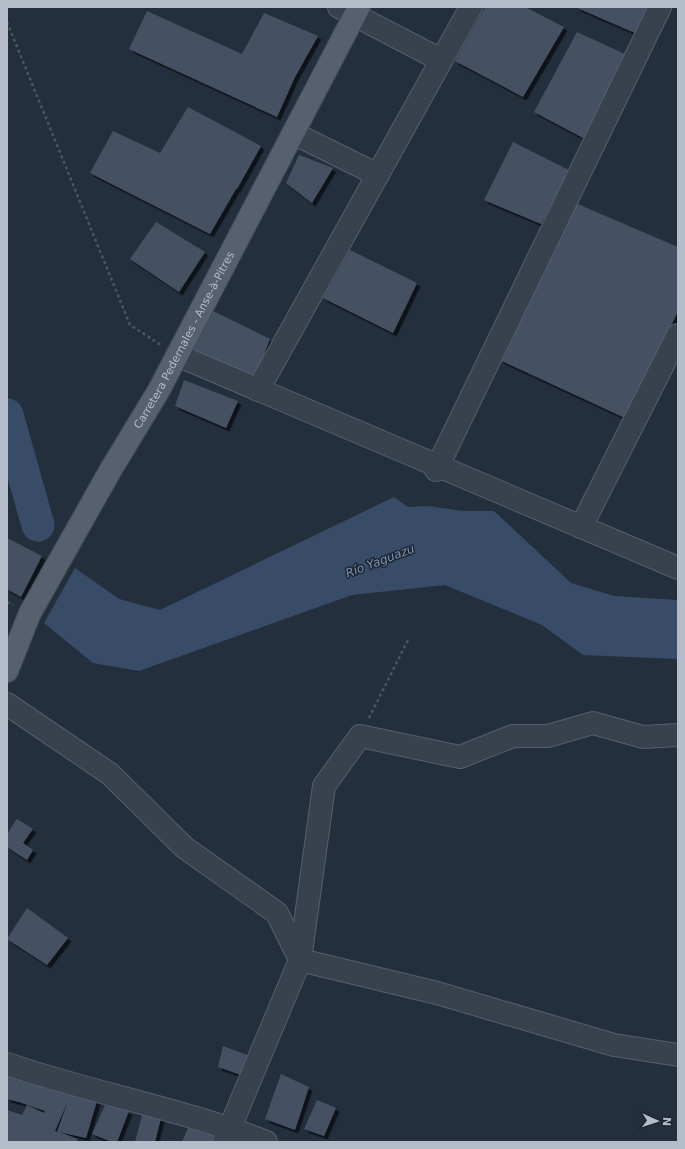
<svg xmlns="http://www.w3.org/2000/svg" width="685" height="1149" font-family="'DejaVu Sans',sans-serif">
  <style>
    .water { fill: #394c67 }
    .lines { fill: none; stroke-linecap: round; stroke-linejoin: round }
    .river { stroke: #394c67; stroke-width: 33 }
    .building { fill: #455162; fill-rule: evenodd; filter: url(#shadow) }
    .minor-casing { stroke: #565f6c; stroke-width: 24 }
    .major-casing { stroke: #414a57; stroke-width: 24 }
    .path { stroke: #44595c; stroke-width: 2.5; stroke-dasharray: 3 3; stroke-linecap: butt }
    .minor { stroke: #38414e; stroke-width: 22 }
    .major { stroke: #56606e; stroke-width: 22 }
    .labels { text-anchor: middle; stroke-width: 3; stroke-linejoin: round; paint-order: stroke }
    .street-label { font-size: 11px; fill: #b4bcc9; stroke: #1d2633 }
    .water-label { font-size: 12px; font-style: italic; fill: #7c92b1; stroke: #1d2633 }
  </style>
  <defs>
    <filter id="shadow"><feDropShadow dx="3.5" dy="3.5" stdDeviation="0" flood-color="#0009"/></filter>
  </defs>
  <rect width="100%" height="100%" fill="#242f3e"/>
  <polygon class="water" points="394,497 408,507 428,506 463,511 494,511 571,583 614,596 678,600 678,659 583,655 542,625 445,585 352,595 139,671 93,663 44,623 75,568 119,599 160,610"/>
  <g class="lines">
    <polyline class="river" points="7,415 38,525"/>
  </g>
  <g class="building">
    <polygon points="485,7 525,7 564,27 523,97 455,61"/>
    <polygon points="575,7 647,7 635,33"/>
    <polygon points="147,11 242,54 264,13 318,36 295,77 277,117 129,49"/>
    <polygon points="577,32 627,55 585,139 534,112"/>
    <polygon points="188,107 261,146 237,189 236,189 210,234 90,173 113,131 160,153"/>
    <polygon points="513,142 571,171 541,224 484,200"/>
    <polygon points="299,155 333,168 312,203 286,183"/>
    <polygon points="573,202 678,247 678,311 627,419 500,360"/>
    <polygon points="156,222 205,252 179,292 130,259"/>
    <polygon points="350,250 417,283 393,333 323,298"/>
    <polygon points="213,311 270,339 254,380 190,353"/>
    <polygon points="184,380 238,401 226,428 175,406"/>
    <polygon points="7,538 42,556 21,597 7,589"/>
    <polygon points="17,819 33,829 23,843 33,850 27,860 7,847 7,834"/>
    <polygon points="27,908 68,938 47,965 7,939"/>
    <polygon points="223,1046 252,1057 244,1076 218,1067"/>
    <polygon points="281,1074 309,1087 295,1130 265,1119"/>
    <path d="M7,1075L97,1101L86,1138L59,1132L78,1139L76,1142H7V1110L22,1115L27,1105L44,1113L45,1111L19,1102L7,1099ZM68,1101L57,1132L55,1131Z"/>
    <polygon points="317,1100 336,1108 324,1136 304,1129"/>
    <polygon points="105,1105 129,1111 117,1142 112,1142 92,1134"/>
    <polygon points="143,1112 161,1118 155,1142 135,1142"/>
    <polygon points="190,1123 219,1131 214,1142 182,1142"/>
  </g>
  <g class="lines">
    <defs>
      <g id="minor">
        <polyline points="339,7 441,60"/>
        <polyline points="293,133 378,175"/>
        <polyline points="177,355 678,568"/>
        <polyline points="258,390 471,7"/>
        <polyline points="436,470 660,7"/>
        <polyline points="581,527 678,335"/>
        <polyline points="7,704 110,774 185,848 277,913 300,960 437,993 614,1045 678,1055"/>
        <path d="M7,1064C92,1093 183,1109 266,1142"/>
        <polyline points="224,1142 300,960 324,786 360,736 460,757 513,736 548,736 593,723 643,737 678,735"/>
      </g>
      <g id="major">
        <path id="s1" d="M7,671L30,613L110,471L159,390L359,7"/>
      </g>
    </defs>
    <use href="#minor" class="minor-casing"/>
    <use href="#major" class="major-casing"/>
    <g class="path">
      <polyline points="7,22 130,325 161,345"/>
      <polyline points="7,602 13,605"/>
      <polyline points="369,718 409,638"/>
    </g>
    <use href="#minor" class="minor"/>
    <use href="#major" class="major"/>
  </g>
  <g class="labels">
    <g class="street-label">
      <text dy="4" stroke="none"><textPath href="#s1" startOffset="376">Carretera Pedernales - Anse-à-Pitres</textPath></text>
    </g>
    <g class="water-label">
      <text transform="translate(380 561) rotate(-21)" y="4">Río Yaguazu</text>
    </g>
  </g>
  <rect width="685" height="1149" fill="none" stroke="#b4bcc9" stroke-width="16"/>
  <g transform="translate(657 1121) rotate(93)" stroke="#1d2633" stroke-width="3" paint-order="stroke">
  <path d="M0-3L7 15L0 10L-7 15Z" fill="#b4bcc9"/>
  <text y="-6" font-size="11" font-weight="bold" text-anchor="middle" fill="#b4bcc9">N</text>
  </g>
</svg>
